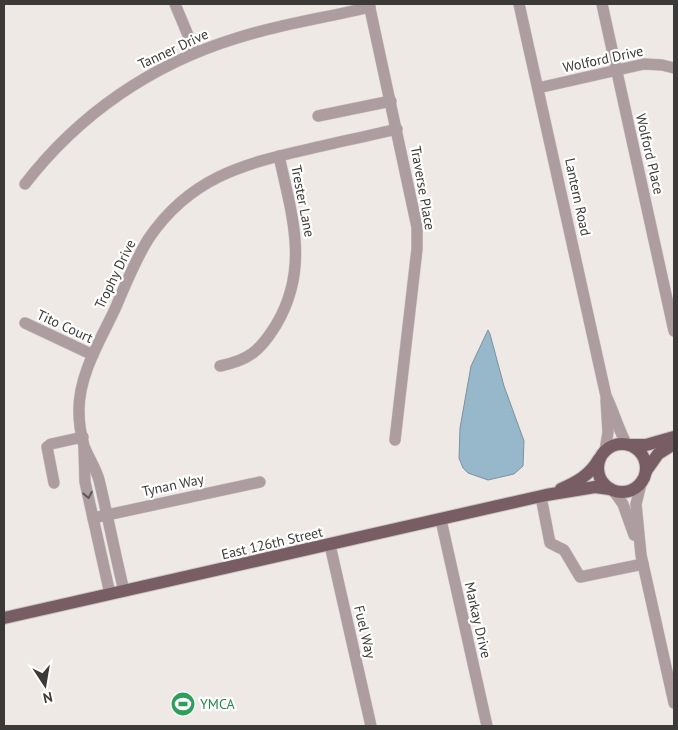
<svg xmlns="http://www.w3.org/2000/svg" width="678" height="730" font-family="'PT Sans',sans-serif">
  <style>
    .water { fill: #97b7ca; stroke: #7c929e }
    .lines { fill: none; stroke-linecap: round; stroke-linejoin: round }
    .minor-casing { stroke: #cbc6c3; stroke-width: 12 }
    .major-casing { stroke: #cbc6c3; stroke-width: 14 }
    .minor { stroke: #ad9da1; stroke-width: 11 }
    .major { stroke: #785d65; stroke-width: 12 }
    .oneway { stroke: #5e5858 }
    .labels { text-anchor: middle; stroke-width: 4.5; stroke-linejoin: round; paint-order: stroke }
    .street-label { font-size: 14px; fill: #3c3a38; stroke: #fff }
    .leisure-label { font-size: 14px; fill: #27864d; stroke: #fff; text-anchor: start }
  </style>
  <rect width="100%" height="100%" fill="#efe9e6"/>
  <polygon class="water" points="488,330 490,334 504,386 524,441 523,466 514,474 488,480 468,473 463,468 459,458 460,428 471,366"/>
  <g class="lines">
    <defs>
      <g id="minor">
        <polyline points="175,4 195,52"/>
        <polyline points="369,4 417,227 417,249 395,440"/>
        <path d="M519,4L606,396C614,412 618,429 627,445"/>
        <polyline points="602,4 674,331"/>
        <polyline points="538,88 644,64 662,65 674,68"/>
        <polyline points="318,116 391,101"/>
        <path d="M25,184C79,114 152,64 237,38C280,24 325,18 370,7"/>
        <polyline points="25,323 93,355"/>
        <path d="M220,366C249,360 260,351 276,325C310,268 292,216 279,156"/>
        <polyline points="84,448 85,482 110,594"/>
        <polyline points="605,451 608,432 606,400"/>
        <polyline points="642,480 636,504 641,555 674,703"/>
        <polyline points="54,483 47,447 51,444 83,437"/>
        <polyline points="613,490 623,504 634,535"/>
        <polyline points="541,497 550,543 564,550 580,577 643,564"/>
        <polyline points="93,518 260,482"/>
        <polyline points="441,520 487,726"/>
        <polyline points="330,545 371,726"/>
        <path d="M124,591C115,554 108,517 99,480C96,468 88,457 84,446C81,435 79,423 79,412C78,376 100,341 115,309C125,286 135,260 149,238C190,178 242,164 309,149C338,142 368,136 397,129"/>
      </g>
      <g id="major">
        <circle cx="622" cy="468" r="24"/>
        <polyline points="630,445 646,445 674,437"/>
        <polyline points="646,471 658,454 674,444"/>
        <path d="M561,489C577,482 590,475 599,459"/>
        <polyline points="4,618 546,495 595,487 610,489"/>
      </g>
    </defs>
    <use href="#minor" class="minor-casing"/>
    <use href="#major" class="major-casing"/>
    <use href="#minor" class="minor"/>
    <use href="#major" class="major"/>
  </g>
  <defs><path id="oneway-chevron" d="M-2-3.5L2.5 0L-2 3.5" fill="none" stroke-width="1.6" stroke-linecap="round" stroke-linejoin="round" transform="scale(1.25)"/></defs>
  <use class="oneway" href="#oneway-chevron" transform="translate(88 495) rotate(79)"/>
  <defs>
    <symbol id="stadium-disc" viewBox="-11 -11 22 22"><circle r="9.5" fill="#2e9e5b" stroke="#fff"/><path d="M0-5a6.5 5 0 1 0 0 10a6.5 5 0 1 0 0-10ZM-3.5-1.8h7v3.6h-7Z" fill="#fff"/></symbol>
  </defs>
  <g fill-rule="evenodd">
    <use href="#stadium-disc" x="169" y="690" width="28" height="28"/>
  </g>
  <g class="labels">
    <g class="street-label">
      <text transform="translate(173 49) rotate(-25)" y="5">Tanner Drive</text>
      <text transform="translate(603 59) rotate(-12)" y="5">Wolford Drive</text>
      <text transform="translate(650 154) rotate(77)" y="5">Wolford Place</text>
      <text transform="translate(423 188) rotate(80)" y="5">Traverse Place</text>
      <text transform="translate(578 197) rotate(78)" y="5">Lantern Road</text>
      <text transform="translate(303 201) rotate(79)" y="5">Trester Lane</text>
      <text transform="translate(115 274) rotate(-64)" y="5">Trophy Drive</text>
      <text transform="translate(65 326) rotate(25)" y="5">Tito Court</text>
      <text transform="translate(173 485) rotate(-12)" y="5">Tynan Way</text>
      <text transform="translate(272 543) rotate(-13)" y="5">East 126th Street</text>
      <text transform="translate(478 620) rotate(77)" y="5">Markay Drive</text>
      <text transform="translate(365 632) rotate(77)" y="5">Fuel Way</text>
    </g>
    <g class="leisure-label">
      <text x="200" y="709">YMCA</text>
    </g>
  </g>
  <rect width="678" height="730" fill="none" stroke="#3c3a38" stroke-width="10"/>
  <g transform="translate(45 685) rotate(168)" stroke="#ffffff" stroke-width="4" paint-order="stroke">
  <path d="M0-4L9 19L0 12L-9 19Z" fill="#3c3a38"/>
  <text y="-8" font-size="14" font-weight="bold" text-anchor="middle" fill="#3c3a38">N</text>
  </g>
</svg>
